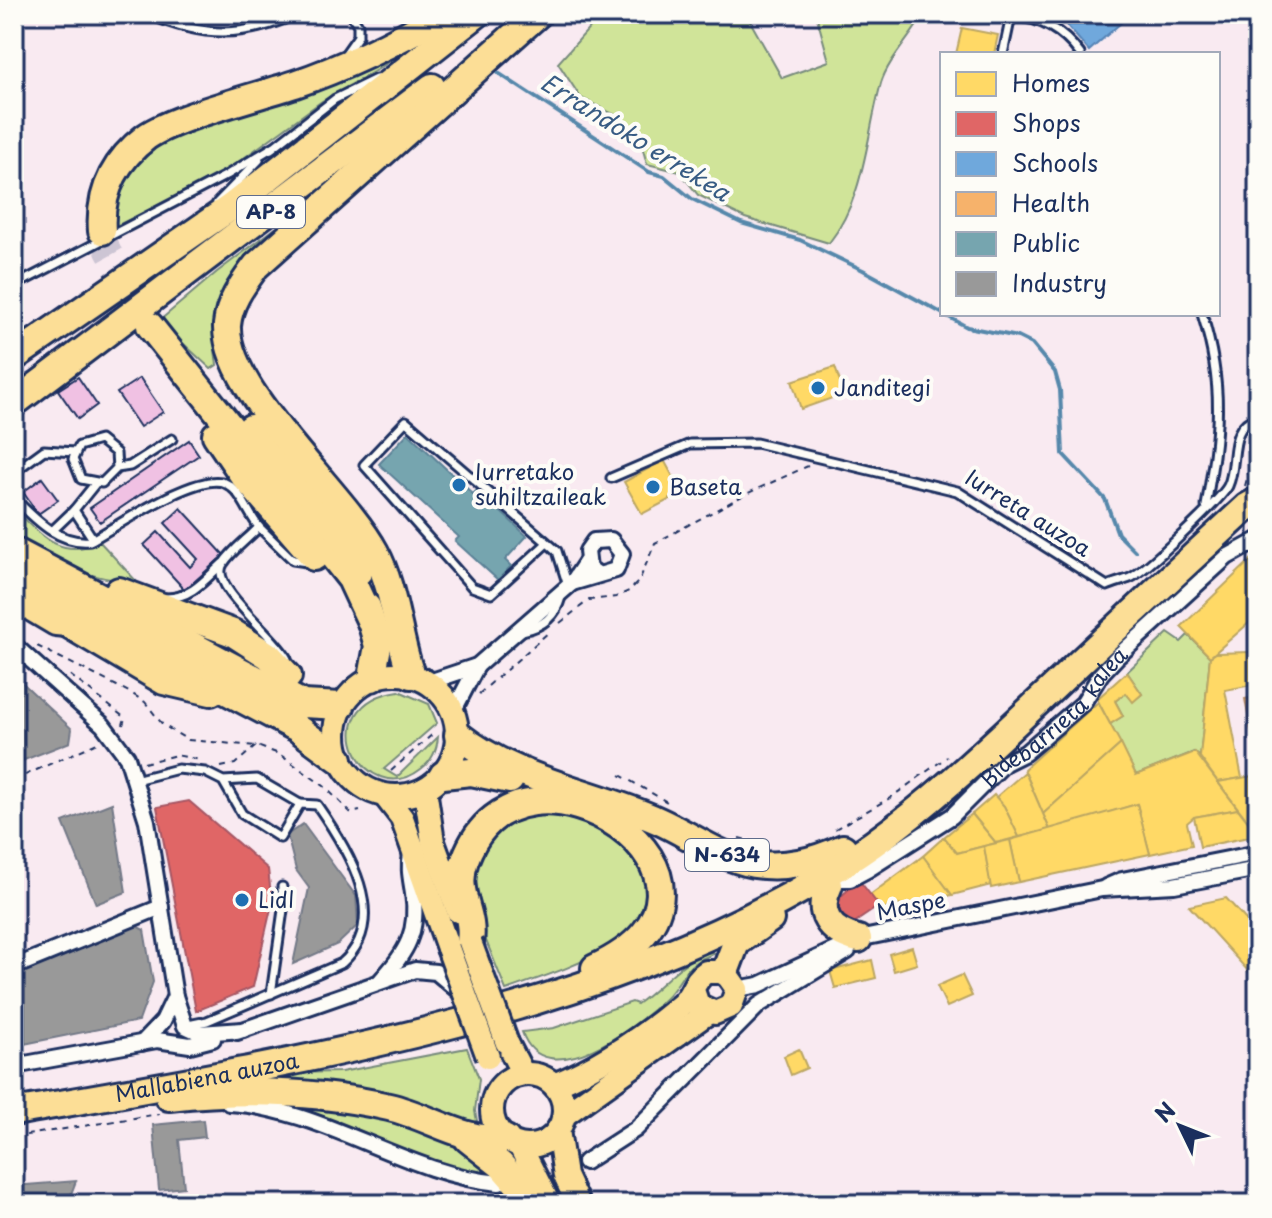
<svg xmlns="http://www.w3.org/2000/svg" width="1272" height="1218" font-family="'Playpen Sans',sans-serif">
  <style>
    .green { fill: #d0e499; stroke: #768a7c; stroke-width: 2 }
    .homes { fill: #ffd966; stroke: #bba664; stroke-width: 2 }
    .shops { fill: #e06666; stroke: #a55664; stroke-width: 2 }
    .schools { fill: #6fa8dc; stroke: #5684b6; stroke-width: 2 }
    .health { fill: #f6b26b; stroke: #b48b67; stroke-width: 2 }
    .public { fill: #76a5af; stroke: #5b8297; stroke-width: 2 }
    .industry { fill: #999; stroke: #737987; stroke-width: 2 }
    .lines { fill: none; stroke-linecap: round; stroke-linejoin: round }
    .stream { stroke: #5688ab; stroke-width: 4 }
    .building { fill: #f0c1e3; stroke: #1b2f5e; stroke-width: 2 }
    .highway-tunnel { stroke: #cdc5d4; stroke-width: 26; stroke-dasharray: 26 13; stroke-linecap: butt }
    .lane-casing { stroke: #1b2f5e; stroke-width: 13 }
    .street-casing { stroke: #1b2f5e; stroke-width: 20 }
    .primary-casing { stroke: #1b2f5e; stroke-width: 28 }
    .highway-casing { stroke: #1b2f5e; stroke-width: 32 }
    .path { stroke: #1b2f5e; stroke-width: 2; stroke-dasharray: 6 6; stroke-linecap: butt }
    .lane { stroke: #fdfcf7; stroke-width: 7 }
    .street { stroke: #fdfcf7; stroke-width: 14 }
    .primary { stroke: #fcde96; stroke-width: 22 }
    .highway { stroke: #fcde96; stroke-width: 26 }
    .primary-bridge-casing { stroke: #1b2f5e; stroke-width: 28; stroke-linecap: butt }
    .primary-bridge { stroke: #fcde96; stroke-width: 22 }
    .poi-dot { fill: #1f6fb2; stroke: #fdfcf7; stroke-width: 3 }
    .labels { text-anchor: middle; stroke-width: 8; stroke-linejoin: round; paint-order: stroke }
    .shield { fill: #fdfcf7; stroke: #5f6c8c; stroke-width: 2 }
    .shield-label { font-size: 20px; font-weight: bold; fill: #1b2f5e }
    .poi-label { font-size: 22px; fill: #1b2f5e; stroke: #fdfcf7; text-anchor: start }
    .street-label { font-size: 22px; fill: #1b2f5e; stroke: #fdfcf7 }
    .water-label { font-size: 24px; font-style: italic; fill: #385c84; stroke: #fdfcf7 }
  </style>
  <rect width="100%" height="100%" fill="#f9eaf1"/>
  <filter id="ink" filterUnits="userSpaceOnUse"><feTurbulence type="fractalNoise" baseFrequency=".0125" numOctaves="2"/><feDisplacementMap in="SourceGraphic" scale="16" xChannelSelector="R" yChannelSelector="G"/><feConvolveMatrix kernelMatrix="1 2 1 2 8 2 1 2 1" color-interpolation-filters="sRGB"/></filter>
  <g filter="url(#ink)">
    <g class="green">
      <path d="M602,14H746L782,78L829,61L816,14H924C912,36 888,60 881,83C866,138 865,197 829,243L745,218L698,195L680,172L647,164L641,143L621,118L581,98L558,63Z"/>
      <path d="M438,25L380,68L322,101L222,174L112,228C117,179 128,159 172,134Z"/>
      <polygon points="361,164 220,299 213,334 217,365 211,369 159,321 217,272"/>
      <path d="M14,508C41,535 59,560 100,542L138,583C92,578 51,567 14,537Z"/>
      <polygon points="1168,633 1181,642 1188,635 1210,657 1200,757 1194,752 1136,775 1110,724 1123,716 1115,701 1126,693 1133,701 1142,694 1127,672"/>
      <path d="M399,691L429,704L437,723L384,769L397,777L438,737C437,749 432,761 421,769C365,813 309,704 399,691Z"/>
      <path d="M553,809L624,836C631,851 646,871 648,887C654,947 548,974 506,990L468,896L473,856L503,824Z"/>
      <path d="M705,952L716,953C708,956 700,959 693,964C682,973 677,988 666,998C638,1026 545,1097 522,1032L554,1028L632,1002L637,1004C660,988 679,963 705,952Z"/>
      <polygon points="467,1048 479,1079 475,1111 478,1126 249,1085 285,1073 341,1072"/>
      <path d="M257,1101C328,1104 402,1117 467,1148C479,1154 490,1167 501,1176L442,1166Z"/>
    </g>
    <g class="homes">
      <polygon points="962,28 998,35 994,54 956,54"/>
      <polygon points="835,367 844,394 801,409 792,381"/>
      <polygon points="664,460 682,493 642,514 624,482"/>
      <polygon points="1258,553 1258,615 1210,657 1181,627"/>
      <polygon points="1258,617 1258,652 1250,652"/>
      <polygon points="1250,652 1258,652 1258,684 1225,690 1242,778 1218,782 1200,757 1210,657 1216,653"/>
      <polygon points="1127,672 1142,694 1133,702 1126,693 1115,701 1123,716 1110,724 1097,699"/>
      <polygon points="1098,702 1121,744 1043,814 1024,769"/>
      <polygon points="1121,744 1136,775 1195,752 1238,809 1194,817 1187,823 1192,845 1150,854 1137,804 1050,830 1043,814"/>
      <polygon points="1025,772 1050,830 1019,837 1004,806 996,797"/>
      <polygon points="1258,775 1258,834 1218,782"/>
      <polygon points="994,795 1004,806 1019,837 996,843 972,814"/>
      <polygon points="1137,804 1150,854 1019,882 1010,840"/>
      <polygon points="1238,809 1258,835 1200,847 1194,817"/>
      <polygon points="972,814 996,843 957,853 944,837"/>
      <polygon points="944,837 957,853 984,846 991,885 952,895 923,856"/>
      <polygon points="1010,840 1019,882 991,888 984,846"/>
      <polygon points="923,856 952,895 881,909 870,895"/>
      <polygon points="1226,898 1258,933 1258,982 1189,906"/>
      <polygon points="912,947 917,964 894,971 889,954"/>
      <polygon points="872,960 876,978 835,988 830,971"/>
      <polygon points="962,975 972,996 947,1007 937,986"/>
      <polygon points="799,1049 807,1068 791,1075 784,1056"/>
    </g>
    <g class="shops">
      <polygon points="189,801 268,869 272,904 253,987 196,1011 157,807"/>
      <polygon points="859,880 879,906 848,927 830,906"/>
    </g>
    <polygon class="schools" points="1057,14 1131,14 1089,51"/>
    <polygon class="health" points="1258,696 1258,763 1257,763 1245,699"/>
    <polygon class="public" points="408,433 473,494 477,490 527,536 505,560 511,566 498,580 455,541 459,537 379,464"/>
    <g class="industry">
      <polygon points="14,675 72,729 70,742 14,764"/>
      <polygon points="112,803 126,892 96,904 63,822"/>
      <polygon points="303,824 356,896 358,925 338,944 293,964 309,888 296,870 287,835"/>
      <polygon points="134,925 144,930 153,982 139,1021 14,1046 14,975"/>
      <polygon points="203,1120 205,1137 179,1140 184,1187 159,1190 153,1125"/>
      <polygon points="76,1181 71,1194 14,1200 14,1186"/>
    </g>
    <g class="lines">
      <polyline class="stream" points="492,69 649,172 664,176 692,199 741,223 800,240 863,270 967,327 1018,337 1032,344 1055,372 1060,390 1063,454 1105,499 1118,534 1135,551"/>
    </g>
    <g class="building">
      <polygon points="78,377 97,405 78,419 58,390"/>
      <polygon points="140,378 163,412 140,427 117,393"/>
      <polygon points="189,440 199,455 100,522 90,508"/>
      <polygon points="42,478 58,500 38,514 23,492"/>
      <polygon points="181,508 224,555 185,590 144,545 158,532 190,567 198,559 165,523"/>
    </g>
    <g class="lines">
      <polyline class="highway-tunnel" points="102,231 108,251 150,326"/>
      <defs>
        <g id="lane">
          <path d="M148,14C203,38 243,38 297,14"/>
          <polyline points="346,53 358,36 358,25 351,14"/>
          <path d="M1003,54L1011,16C1041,18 1062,30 1080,54"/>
          <polyline points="271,149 335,99 376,79"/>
          <polyline points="217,203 259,160"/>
          <polyline points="14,286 227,175 273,147"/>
          <path d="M1202,314C1225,387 1219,432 1206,506"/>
          <polyline points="117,468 116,453 100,440 79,446 73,459 81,479 102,483 117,468 130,466 172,439"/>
          <polyline points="18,469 44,450 75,452"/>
          <path d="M611,478L690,444L756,443L957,491L1107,586C1114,583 1122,581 1130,578C1145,572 1221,499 1228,486C1239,463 1226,426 1258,417"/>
          <path d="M14,498C35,519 58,544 90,541C116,527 198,471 225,483C241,490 248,514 259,527C248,539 232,550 223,564C208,586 276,636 287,659"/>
          <polyline points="259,527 293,560 307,562"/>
          <polyline points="52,531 74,510"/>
          <polyline points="93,539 74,510 95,484"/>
          <polyline points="547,543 491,594 472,587 364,465 406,421 557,551 568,586"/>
          <path d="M166,598C191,598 205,580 222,564"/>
          <path d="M522,631C542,627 556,616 561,597"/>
          <polyline points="135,780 178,769 205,772 223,781 257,779 300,804 280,838 242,814 223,781"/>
          <polyline points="271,994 283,910 282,887"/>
          <path d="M188,1025L207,1021L342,963C392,919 347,848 317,805L300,804"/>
        </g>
        <g id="street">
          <polyline points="572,583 616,570 622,554 611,540 594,541 587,551 589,568 599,575"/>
          <polyline points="14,645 103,725 127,757 147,821 175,996 185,1026 200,1033 243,1030"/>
          <polyline points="429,682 477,666 572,583 586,562"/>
          <polyline points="453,712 477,666"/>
          <path id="s1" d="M841,879H850L867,870L952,816L1005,763L1025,753L1083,703L1101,674L1118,656L1227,557L1258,540"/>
          <polyline points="1106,887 1122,880 1258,853"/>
          <polyline points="14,967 161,907"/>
          <path d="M381,980C407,952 419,931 413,893C411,879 408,868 411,854"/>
          <polyline points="737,989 759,985 858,939 1102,889 1174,885 1258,869"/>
          <polyline points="237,1032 415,970 436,972 461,993"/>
          <polyline points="142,1043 163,1021 175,996"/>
          <polyline points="14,1066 157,1040 190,1045 213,1039"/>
          <path d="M229,1103C325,1109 404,1174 499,1183"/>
          <polyline points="585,1162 636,1129 759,1005 848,951"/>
        </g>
        <g id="primary">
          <circle cx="396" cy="735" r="61"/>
          <polyline points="425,789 433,842 458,911"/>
          <polyline points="385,796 402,818 448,948"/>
          <polyline points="507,1043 523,1074"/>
          <circle cx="528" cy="1110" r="36"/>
          <path d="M554,1085C600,1066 643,1037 681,1005C693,995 693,980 706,972H725L737,989L731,1006L715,1013L698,1005L694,993"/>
          <polyline points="564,1115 709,1012"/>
          <polyline points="558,1130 565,1176 578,1204"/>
          <polyline points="520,1146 549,1204"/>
        </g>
        <g id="highway">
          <path d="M102,231C99,192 115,161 146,137C174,117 259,96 295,84C348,66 396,42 444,14"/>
          <polyline points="150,326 351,579 371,622"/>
          <polyline points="14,357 231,207 477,14"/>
          <polyline points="14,403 432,87"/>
          <path d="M251,428C287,468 343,521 359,571"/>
          <polyline points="216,435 243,475 314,557"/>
          <polyline points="14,551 303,704 341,706"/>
          <polyline points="14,573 118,634 297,728 339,759"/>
          <polyline points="119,591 233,633 269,656 288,676"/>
          <polyline points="14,597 56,622 67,623"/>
          <polyline points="367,607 378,646 372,678"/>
          <polyline points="68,624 164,681 211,692"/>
          <path d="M411,675C397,635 395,589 375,552C343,492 224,391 227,325C229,302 243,284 256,266L538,14"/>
          <path d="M458,735C516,781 592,791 659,821C690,835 721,858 754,864C786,869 814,861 843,848"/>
          <polyline points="443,775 471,772 510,780"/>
          <path d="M829,885C815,914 830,932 858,939"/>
          <path d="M470,942C475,911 453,894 465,860C519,711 779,883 595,968"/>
          <polyline points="725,972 736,943 770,919"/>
          <path d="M169,1097C241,1089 318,1091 389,1107C429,1116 464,1143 506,1139"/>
          <path id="s2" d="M14,1112C294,1063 637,1011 873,844C939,797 996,741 1055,686C1118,626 1183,566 1247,507L1258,501"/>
          <polyline points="468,1139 501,1165 535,1204"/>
        </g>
      </defs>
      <use href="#lane" class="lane-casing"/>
      <use href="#street" class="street-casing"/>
      <use href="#primary" class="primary-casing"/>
      <use href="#highway" class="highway-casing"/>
      <g class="path">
        <polyline points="1245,486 1258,438"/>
        <polyline points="560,623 589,600 616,597 629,591 639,581 655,543 746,494 808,466"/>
        <polyline points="37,646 131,693 145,702 163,725 188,740 257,746 279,754 324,786 351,813 360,811"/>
        <polyline points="70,675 125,718 123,725"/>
        <polyline points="479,694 549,632"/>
        <polyline points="144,763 176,755 200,760"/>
        <polyline points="221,767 235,764 256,746"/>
        <polyline points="391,771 435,732"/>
        <polyline points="620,775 669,803"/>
        <polyline points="14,780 97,743"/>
        <polyline points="835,829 890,798 947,757"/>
        <polyline points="739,838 764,844"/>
        <polyline points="14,1137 159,1114"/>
      </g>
      <use href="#lane" class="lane"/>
      <use href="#street" class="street"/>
      <use href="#primary" class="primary"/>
      <use href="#highway" class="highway"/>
      <defs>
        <g id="primary-bridge">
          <polyline points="470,942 507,1043"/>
          <polyline points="448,948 488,1057"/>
        </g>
      </defs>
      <use href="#primary-bridge" class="primary-bridge-casing"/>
      <use href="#primary-bridge" class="primary-bridge"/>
    </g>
  </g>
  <g class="poi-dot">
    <circle cx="818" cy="388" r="8"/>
    <circle cx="459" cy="485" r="8"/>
    <circle cx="653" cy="487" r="8"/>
    <circle cx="242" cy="900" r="8"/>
  </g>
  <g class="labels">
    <g class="shield">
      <rect x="237" y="196" width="68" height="32" rx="6"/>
      <rect x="685" y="839" width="84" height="32" rx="6"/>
    </g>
    <g class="shield-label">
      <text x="271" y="219">AP-8</text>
      <text x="727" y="862">N-634</text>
    </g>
    <g class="poi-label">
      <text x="834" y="396">Janditegi</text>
      <text x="475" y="480">Iurretako<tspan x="475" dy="25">suhiltzaileak</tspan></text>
      <text x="669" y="495">Baseta</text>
      <text x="258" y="908">Lidl</text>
    </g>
    <g class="street-label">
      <text transform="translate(1028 513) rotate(32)" y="8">Iurreta auzoa</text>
      <text dy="8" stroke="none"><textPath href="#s1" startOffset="272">Bidebarrieta kalea</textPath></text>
      <text transform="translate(911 906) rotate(-11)" y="8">Maspe</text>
      <text dy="8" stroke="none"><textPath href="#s2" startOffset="196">Mallabiena auzoa</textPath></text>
    </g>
    <g class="water-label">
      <text transform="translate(635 138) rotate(32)" y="8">Errandoko errekea</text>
    </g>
  </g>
  <rect width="1272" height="1218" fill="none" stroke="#fdfcf7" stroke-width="48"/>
  <rect x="24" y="24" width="1224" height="1170" fill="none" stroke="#1b2f5e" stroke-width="3" filter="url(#ink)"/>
  <rect x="940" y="52" width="280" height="264" fill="#fdfcf7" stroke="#a3aaba" stroke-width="2"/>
  <rect x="956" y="72" width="40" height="24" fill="#ffd966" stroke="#a3aaba" stroke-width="2"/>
  <text x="1012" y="92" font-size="24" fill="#1b2f5e">Homes</text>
  <rect x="956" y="112" width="40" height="24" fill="#e06666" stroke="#a3aaba" stroke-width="2"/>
  <text x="1012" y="132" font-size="24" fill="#1b2f5e">Shops</text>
  <rect x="956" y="152" width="40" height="24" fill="#6fa8dc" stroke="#a3aaba" stroke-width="2"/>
  <text x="1012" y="172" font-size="24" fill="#1b2f5e">Schools</text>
  <rect x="956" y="192" width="40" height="24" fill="#f6b26b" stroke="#a3aaba" stroke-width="2"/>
  <text x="1012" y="212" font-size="24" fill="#1b2f5e">Health</text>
  <rect x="956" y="232" width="40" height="24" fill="#76a5af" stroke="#a3aaba" stroke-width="2"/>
  <text x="1012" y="252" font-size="24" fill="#1b2f5e">Public</text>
  <rect x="956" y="272" width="40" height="24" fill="#999999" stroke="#a3aaba" stroke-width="2"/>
  <text x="1012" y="292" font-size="24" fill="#1b2f5e">Industry</text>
  <g transform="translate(1180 1126) rotate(313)" stroke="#fdfcf7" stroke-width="6" paint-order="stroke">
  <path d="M0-6L14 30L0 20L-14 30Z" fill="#1b2f5e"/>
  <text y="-12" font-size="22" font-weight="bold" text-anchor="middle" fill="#1b2f5e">N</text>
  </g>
</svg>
